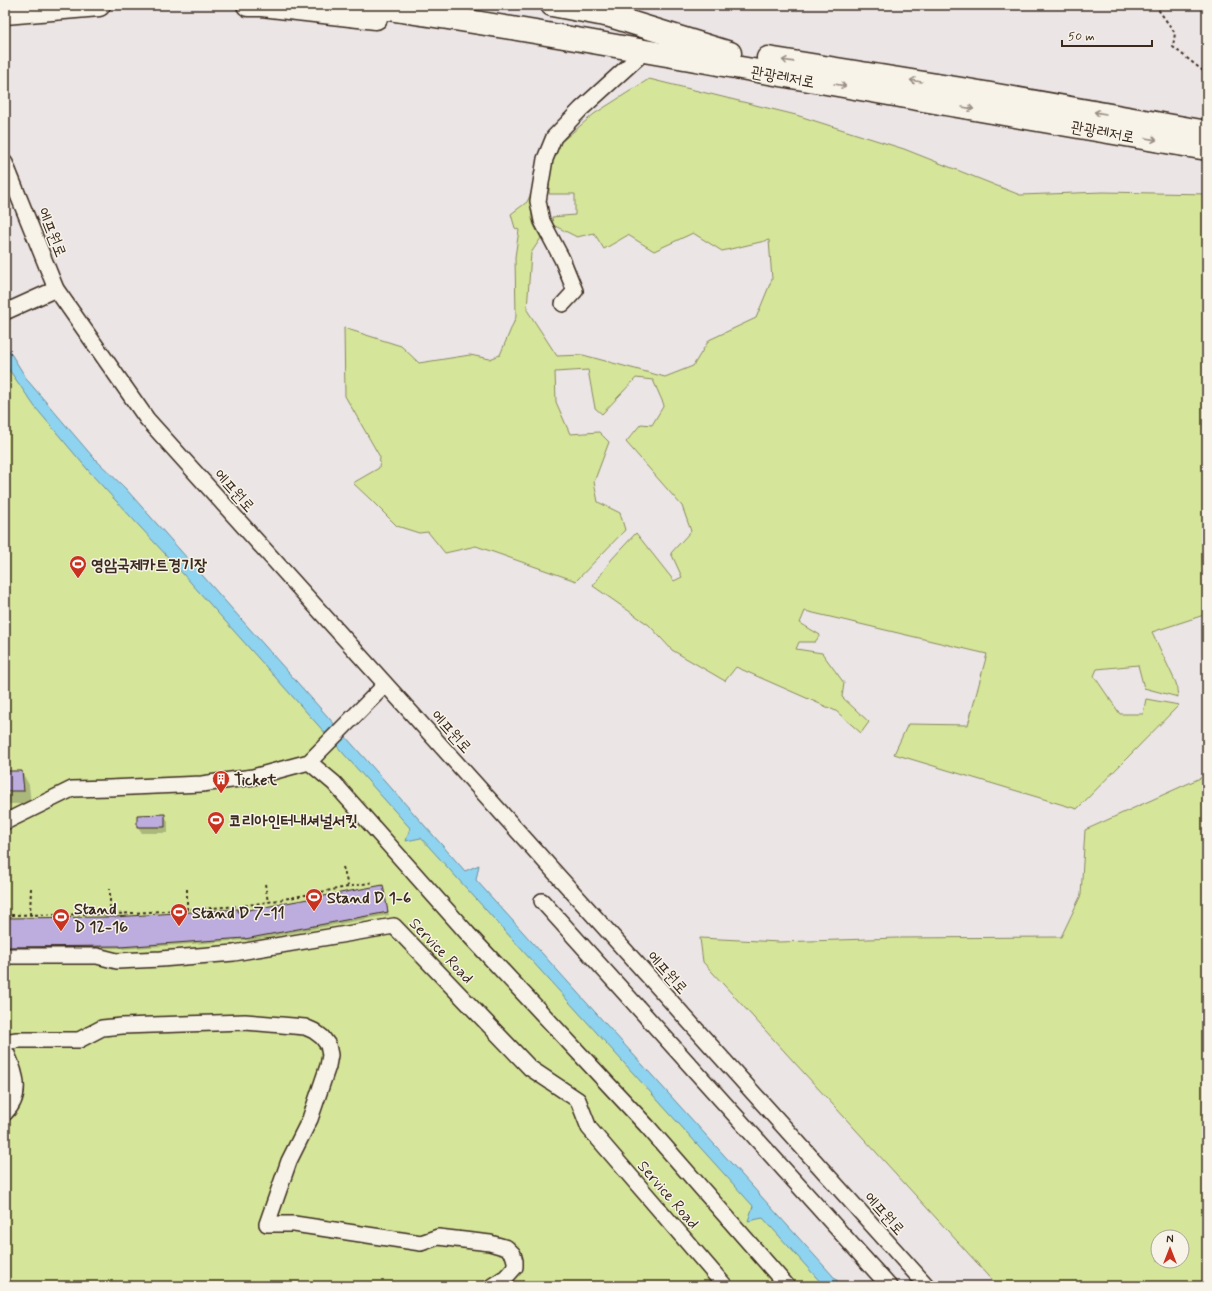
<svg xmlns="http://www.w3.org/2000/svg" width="1212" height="1291" font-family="Mynerve,'Poor Story',sans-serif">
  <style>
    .green { fill: #d5e69a; stroke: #88885c; fill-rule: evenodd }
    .water { fill: #8ed3f0; stroke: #6d8f9c }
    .shadow { fill: #0003 }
    .building { fill: #bcadde; stroke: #3b2a1e }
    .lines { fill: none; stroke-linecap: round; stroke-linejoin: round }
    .minor-casing { stroke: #3b2a1e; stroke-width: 18 }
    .highway-casing { stroke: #3b2a1e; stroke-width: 25 }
    .path { stroke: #3b2a1e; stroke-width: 2; stroke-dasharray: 3 3; stroke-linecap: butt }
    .minor { stroke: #f7f3e8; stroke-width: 15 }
    .highway { stroke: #f7f3e8; stroke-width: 22 }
    .oneway { stroke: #998e83 }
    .labels { text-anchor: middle; stroke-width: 3; stroke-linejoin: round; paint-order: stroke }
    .street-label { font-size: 16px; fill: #3b2a1e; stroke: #f7f3e8 }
    .poi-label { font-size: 16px; font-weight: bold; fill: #3b2a1e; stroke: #f7f3e8; text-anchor: start }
  </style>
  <rect width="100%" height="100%" fill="#ebe5e6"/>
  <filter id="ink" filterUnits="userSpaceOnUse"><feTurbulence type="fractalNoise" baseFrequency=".025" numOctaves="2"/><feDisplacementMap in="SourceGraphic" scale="8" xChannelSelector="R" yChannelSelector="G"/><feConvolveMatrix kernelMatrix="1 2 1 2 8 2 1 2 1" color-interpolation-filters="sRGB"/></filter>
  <g filter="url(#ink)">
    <g class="green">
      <path d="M649,79L796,115L904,149L1020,195L1103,192L1207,194V614L1152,632L1176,683L1178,697L1144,688L1138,665L1097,669L1094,676L1120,714H1143L1146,699L1179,705L1077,809L894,754L908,724L968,725L987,654L805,611L800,623L820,635L815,642H799L796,649L822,653L844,683L842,697L869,722L861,733L836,711L736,667L725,681L672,650L649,625L593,586L611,560L636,533L674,581L682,577L671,553L691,531L682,506L626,442L641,424L652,425L664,405L653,380L636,378L602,414L595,408L588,370L555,372L556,402L570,434L599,432L609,442L594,482L598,502L620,513L625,530L576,581L476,546L445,553L428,532L419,533L397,526L370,499L353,483L379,468L380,457L345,396L344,328L401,346L419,363L470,355L490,359L500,355L516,317L515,257L519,230L515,228L511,214L527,202L533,189L536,193C530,215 529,218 541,238L531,253L527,310L557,356L583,355L665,377L693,366L709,340L756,318L772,279L769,240L722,251L693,233L654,251L628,235L604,249L594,233L577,237L553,225L552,217L575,215V194H549V169L560,143L594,114Z"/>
      <polygon points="5,349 20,384 833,1286 5,1286"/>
      <path d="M1207,775V1286H998L703,962L700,938L780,942L897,938L1061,937L1081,895L1085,830ZM1158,1237H1182V1261H1158Z"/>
    </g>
    <polygon class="water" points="5,344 28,381 93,457 126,489 264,645 465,871 479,865 476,880 842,1286 824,1286 763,1218 748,1221 753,1206 421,838 406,841 410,828 166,555 93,476 35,407 5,364"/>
    <g class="shadow">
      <polygon points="5,772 22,772 29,785 31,804 5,804"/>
      <polygon points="165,815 168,822 168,833 142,833 138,827"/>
      <polygon points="383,886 389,915 248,941 247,940 123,949 122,948 5,950 5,919 114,918 238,913"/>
    </g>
    <g class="building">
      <polygon points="5,771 22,771 24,791 5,791"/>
      <polygon points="165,814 165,827 137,827 137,815"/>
      <polygon points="383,885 388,912 245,939 245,938 120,947 120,946 5,947 5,918 114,917 238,909 238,912"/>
    </g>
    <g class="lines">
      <defs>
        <g id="minor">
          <polyline points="5,163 56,289 147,419 927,1286"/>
          <polyline points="563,304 575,291 562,259 542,221 538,201 545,159 554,137 581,109 645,51"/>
          <polyline points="5,312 56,289"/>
          <polyline points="309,762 334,783 468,934 647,1126 787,1286"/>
          <polyline points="5,822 72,789 109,788 202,784 253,777 309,762 385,685"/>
          <polyline points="542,901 889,1286"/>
          <polyline points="5,956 97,956 117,961 161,959 234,953 394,926 530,1068 578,1100 589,1128 725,1286"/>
          <polyline points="5,1042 17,1040 79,1040 102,1028 122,1026 245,1022 305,1027 314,1031 322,1037 328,1045 330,1055 328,1066 310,1119 289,1161 267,1224 294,1224 421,1243 438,1237 490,1243 507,1248 513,1254 515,1261 515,1267 506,1277 492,1286"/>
          <path d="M5,1113C23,1095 16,1074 7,1054"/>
        </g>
        <g id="highway">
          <polyline points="248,5 262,5 376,18"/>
          <path d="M360,5C485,22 610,45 735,67C892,95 1050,122 1207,149"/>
          <polyline points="552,5 610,16 730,53"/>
          <polyline points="5,13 99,5"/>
          <polyline points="768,58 968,90 1207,132"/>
        </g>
      </defs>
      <use href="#minor" class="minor-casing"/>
      <use href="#highway" class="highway-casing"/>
      <g class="path">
        <polyline points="1155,5 1175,33 1173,47 1207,74"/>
        <polyline points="343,867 348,886"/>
        <polyline points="265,884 268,902"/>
        <polyline points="187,889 187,909"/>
        <polyline points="110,914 110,889"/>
        <polyline points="5,915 117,914 241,906 268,902 374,882"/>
        <polyline points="30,915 31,888"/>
      </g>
      <use href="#minor" class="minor"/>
      <use href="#highway" class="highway"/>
    </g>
    <defs><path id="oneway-shaft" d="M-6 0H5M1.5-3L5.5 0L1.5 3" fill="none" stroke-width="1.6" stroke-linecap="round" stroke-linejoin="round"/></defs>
    <g class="oneway">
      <use href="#oneway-shaft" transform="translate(788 61) rotate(-172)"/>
      <use href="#oneway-shaft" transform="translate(916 81) rotate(-171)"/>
      <use href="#oneway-shaft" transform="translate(840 85) rotate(10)"/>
      <use href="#oneway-shaft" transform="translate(968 108) rotate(10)"/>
      <use href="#oneway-shaft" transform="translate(1100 113) rotate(-170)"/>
      <use href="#oneway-shaft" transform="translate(1151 139) rotate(10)"/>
    </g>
  </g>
  <defs>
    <symbol id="stadium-pin" viewBox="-11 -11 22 30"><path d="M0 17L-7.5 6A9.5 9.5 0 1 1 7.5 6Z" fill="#c8321e" stroke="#f7f3e8"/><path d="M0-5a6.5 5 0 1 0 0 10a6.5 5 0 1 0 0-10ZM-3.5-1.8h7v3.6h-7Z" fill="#fff"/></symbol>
    <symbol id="building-pin" viewBox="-11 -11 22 30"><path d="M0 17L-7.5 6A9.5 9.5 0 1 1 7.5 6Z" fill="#c8321e" stroke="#f7f3e8"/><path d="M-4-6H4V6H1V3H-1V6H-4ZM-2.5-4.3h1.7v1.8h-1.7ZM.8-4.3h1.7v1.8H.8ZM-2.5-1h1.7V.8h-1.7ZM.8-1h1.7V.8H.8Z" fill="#fff"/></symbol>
  </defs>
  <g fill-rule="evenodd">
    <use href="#stadium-pin" x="68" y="554" width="20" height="27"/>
    <use href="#building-pin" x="211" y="769" width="20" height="27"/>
    <use href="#stadium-pin" x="206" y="810" width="20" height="27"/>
    <use href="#stadium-pin" x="304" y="887" width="20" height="27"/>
    <use href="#stadium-pin" x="169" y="902" width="20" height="27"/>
    <use href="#stadium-pin" x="51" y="907" width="20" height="27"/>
  </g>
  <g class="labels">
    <g class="street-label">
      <text transform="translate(783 76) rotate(10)" y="6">관광레저로</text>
      <text transform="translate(1103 131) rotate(10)" y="6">관광레저로</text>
      <text transform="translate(53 232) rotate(68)" y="6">에프원로</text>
      <text transform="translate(235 490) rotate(48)" y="6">에프원로</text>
      <text transform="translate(452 731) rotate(48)" y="6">에프원로</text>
      <text transform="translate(442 950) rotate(46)" y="6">Service Road</text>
      <text transform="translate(668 972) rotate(48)" y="6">에프원로</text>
      <text transform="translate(669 1194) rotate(49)" y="6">Service Road</text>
      <text transform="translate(885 1213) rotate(48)" y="6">에프원로</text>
    </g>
    <g class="poi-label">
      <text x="91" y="570">영암국제카트경기장</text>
      <text x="234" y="785">Ticket</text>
      <text x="229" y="826">코리아인터내셔널서킷</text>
      <text x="327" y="903">Stand D 1-6</text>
      <text x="74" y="914">Stand<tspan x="74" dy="18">D 12-16</tspan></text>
      <text x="192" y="918">Stand D 7-11</text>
    </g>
  </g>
  <rect width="1212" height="1291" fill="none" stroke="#f7f3e8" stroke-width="20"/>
  <rect x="10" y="10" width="1192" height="1271" fill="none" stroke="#3b2a1e" stroke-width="1.5" filter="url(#ink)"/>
  <g transform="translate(1170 1249)"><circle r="19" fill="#f7f3e8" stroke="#aca397"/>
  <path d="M0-3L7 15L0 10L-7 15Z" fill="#c8321e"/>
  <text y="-6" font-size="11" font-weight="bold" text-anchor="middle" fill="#3b2a1e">N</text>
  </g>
  <path d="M1062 40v6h90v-6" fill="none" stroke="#3b2a1e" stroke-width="2"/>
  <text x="1068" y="40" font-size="12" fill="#3b2a1e" stroke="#f7f3e8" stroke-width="3" paint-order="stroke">50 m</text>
</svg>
